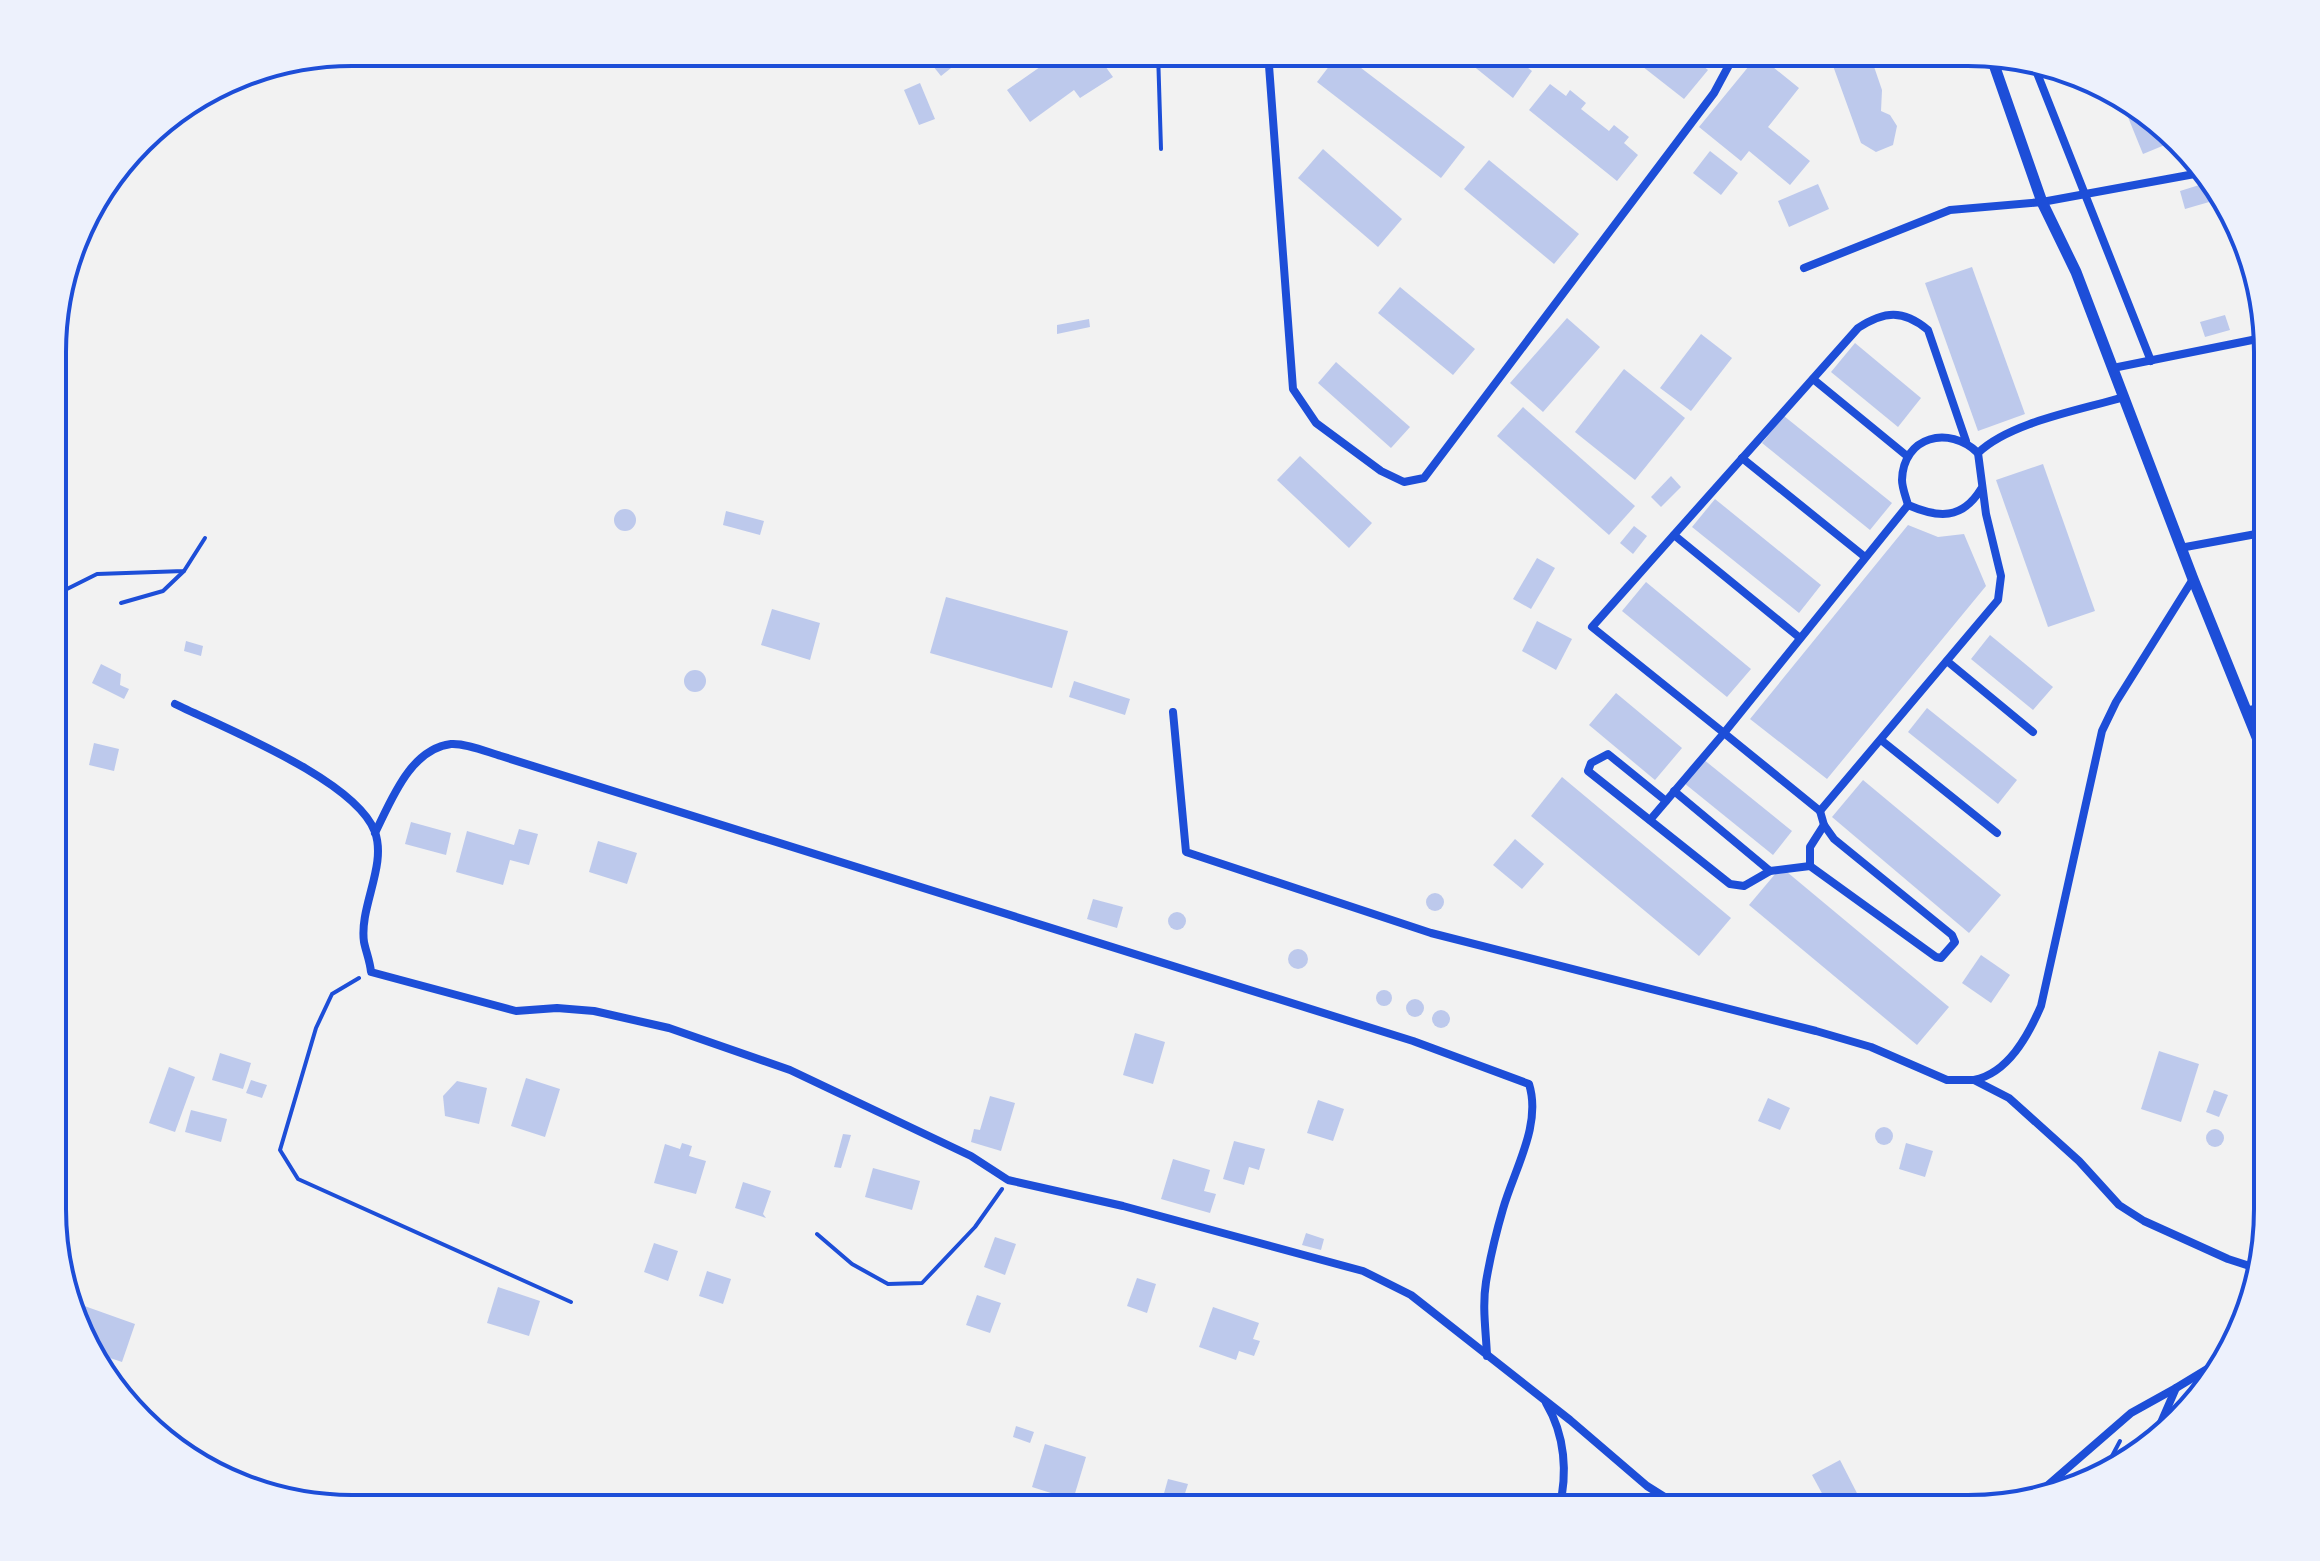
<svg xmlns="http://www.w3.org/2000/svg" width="2320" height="1561" font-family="'DejaVu Sans',sans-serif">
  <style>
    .building { fill: #bdc9ec }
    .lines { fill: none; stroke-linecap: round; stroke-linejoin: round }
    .path { stroke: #1d4ed8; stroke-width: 4 }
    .service { stroke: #1d4ed8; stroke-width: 4 }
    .minor { stroke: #1d4ed8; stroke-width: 8 }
    .secondary { stroke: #1d4ed8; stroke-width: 11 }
    .rim { fill: none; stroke: #1d4ed8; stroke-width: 4 }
  </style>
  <rect width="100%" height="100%" fill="#f2f2f2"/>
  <g class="building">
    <polygon points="931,52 955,52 961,60 941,76 925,56"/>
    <polygon points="1044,52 1095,52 1113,77 1080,98 1074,90 1030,122 1007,90 1050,60"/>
    <polygon points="1340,52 1465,147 1441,178 1317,82"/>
    <polygon points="1456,52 1508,52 1532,71 1513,98"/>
    <polygon points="1624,52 1686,52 1708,70 1684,99"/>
    <polygon points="1828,52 1869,52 1882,90 1881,111 1890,115 1897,126 1893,145 1876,152 1861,143"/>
    <polygon points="1758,55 1799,88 1768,127 1810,161 1790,185 1749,151 1741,161 1699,127"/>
    <polygon points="920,83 935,119 919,125 904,90"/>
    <polygon points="1550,84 1566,96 1570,90 1586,103 1581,109 1609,131 1614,125 1629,137 1624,143 1638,155 1617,181 1529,110"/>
    <polygon points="2119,95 2135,103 2172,142 2143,154"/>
    <polygon points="1323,149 1402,219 1378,247 1298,178"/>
    <polygon points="1710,151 1738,173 1721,195 1693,173"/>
    <polygon points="1489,160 1579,234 1554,264 1464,189"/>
    <polygon points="2209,182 2216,200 2185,209 2180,191"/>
    <polygon points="1818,184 1829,209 1789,227 1778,201"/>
    <polygon points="1972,267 2025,414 1978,431 1925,283"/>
    <polygon points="1400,287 1475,349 1453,375 1378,313"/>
    <polygon points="2225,315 2230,330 2205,337 2200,322"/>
    <polygon points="1567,318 1600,347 1543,412 1510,383"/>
    <polygon points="1089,319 1090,327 1057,334 1057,325"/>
    <polygon points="1701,334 1732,358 1691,411 1660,388"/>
    <polygon points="1855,343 1921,398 1898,427 1831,372"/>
    <polygon points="1336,362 1410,427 1391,448 1318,383"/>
    <polygon points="1624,369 1685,418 1635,480 1575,432"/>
    <polygon points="1523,407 1635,506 1609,535 1497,436"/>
    <polygon points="1784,416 1892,503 1870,530 1762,443"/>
    <polygon points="1300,456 1372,523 1349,548 1277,480"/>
    <polygon points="2043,464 2095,611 2048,627 1996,480"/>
    <polygon points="1671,476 1681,487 1661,507 1651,497"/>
    <polygon points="1715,499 1821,585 1799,613 1692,527"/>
    <circle cx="625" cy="520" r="11"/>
    <polygon points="726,511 764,521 760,535 723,525"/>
    <polygon points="1908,525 1938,537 1964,534 1986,586 1827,779 1750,719"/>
    <polygon points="1634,526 1647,536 1633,554 1620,543"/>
    <polygon points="1537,558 1555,568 1531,609 1513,599"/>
    <polygon points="1646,582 1751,669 1727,697 1622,611"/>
    <polygon points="946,597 1068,631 1052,688 930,653"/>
    <polygon points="772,609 820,623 810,660 761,645"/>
    <polygon points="1537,621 1572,639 1556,670 1522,651"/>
    <polygon points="1990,635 2053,687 2033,710 1971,659"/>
    <polygon points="186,641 203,646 201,656 184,651"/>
    <polygon points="101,664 121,674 120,685 129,689 124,699 92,683"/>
    <circle cx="695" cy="681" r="11"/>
    <polygon points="1074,681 1130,699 1125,715 1069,697"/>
    <polygon points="1616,693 1682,748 1655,780 1589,725"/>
    <polygon points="1927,708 2017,780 1998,804 1908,732"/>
    <polygon points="94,743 119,749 114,771 89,765"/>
    <polygon points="1703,759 1792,831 1773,855 1684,783"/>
    <polygon points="1562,777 1731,918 1699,956 1531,816"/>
    <polygon points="1863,780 2001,895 1969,933 1832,817"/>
    <polygon points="411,822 451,833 446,855 405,844"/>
    <polygon points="519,829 538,834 529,865 510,860 503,885 456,872 467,831 514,845"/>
    <polygon points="1515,839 1544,864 1522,889 1493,865"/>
    <polygon points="598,841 637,853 627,884 589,872"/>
    <polygon points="1781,867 1949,1007 1917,1045 1749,905"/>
    <circle cx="1435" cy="902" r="9"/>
    <polygon points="1093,899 1123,907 1117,928 1087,919"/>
    <circle cx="1177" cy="921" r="9"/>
    <circle cx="1298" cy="959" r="10"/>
    <polygon points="1981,955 2010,975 1991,1003 1962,983"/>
    <circle cx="1384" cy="998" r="8"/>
    <circle cx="1415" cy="1008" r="9"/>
    <circle cx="1441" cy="1019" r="9"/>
    <polygon points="1135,1033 1165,1042 1153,1084 1123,1075"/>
    <polygon points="2159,1051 2199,1064 2181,1122 2141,1109"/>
    <polygon points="220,1053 251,1063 243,1089 212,1080"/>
    <polygon points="169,1067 195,1077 175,1132 149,1123"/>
    <polygon points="526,1078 560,1089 545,1137 511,1126"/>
    <polygon points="251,1080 267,1085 262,1098 246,1093"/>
    <polygon points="457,1081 487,1088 479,1124 445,1116 443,1096"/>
    <polygon points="2214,1090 2228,1095 2219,1117 2206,1112"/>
    <polygon points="990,1096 1015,1103 1001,1151 971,1142 974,1129 980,1130"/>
    <polygon points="1768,1098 1790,1108 1780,1130 1758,1121"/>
    <polygon points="1318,1100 1344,1109 1333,1141 1307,1133"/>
    <polygon points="191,1110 227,1119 221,1142 185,1132"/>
    <circle cx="1884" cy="1136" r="9"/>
    <circle cx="2215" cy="1138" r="9"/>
    <polygon points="843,1134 851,1135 841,1168 834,1167"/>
    <polygon points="1234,1141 1265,1149 1259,1170 1249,1167 1244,1185 1223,1179"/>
    <polygon points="682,1143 692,1146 689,1156 706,1161 696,1194 654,1183 665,1144 680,1149"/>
    <polygon points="1906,1143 1933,1151 1925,1177 1899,1169"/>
    <polygon points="1173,1159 1210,1170 1204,1191 1216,1194 1210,1213 1161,1199"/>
    <polygon points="873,1168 920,1181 912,1210 865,1197"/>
    <polygon points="743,1182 771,1191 763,1214 766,1218 735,1208"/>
    <polygon points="1306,1233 1324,1239 1321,1250 1302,1245"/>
    <polygon points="995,1237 1016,1244 1005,1275 984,1267"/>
    <polygon points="654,1243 678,1251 668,1281 644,1272"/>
    <polygon points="707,1271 731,1279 723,1304 699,1296"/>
    <polygon points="1137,1278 1156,1284 1147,1313 1127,1306"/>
    <polygon points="498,1287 540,1301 529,1336 487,1323"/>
    <polygon points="977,1295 1001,1303 990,1333 966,1325"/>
    <polygon points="76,1303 135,1324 122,1362 89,1351"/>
    <polygon points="1213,1307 1259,1323 1253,1339 1260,1341 1254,1356 1239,1351 1236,1360 1199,1347"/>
    <polygon points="1016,1426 1034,1432 1030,1443 1013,1437"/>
    <polygon points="1045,1444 1086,1457 1073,1500 1032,1487"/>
    <polygon points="1840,1460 1862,1503 1852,1508 1830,1508 1812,1475"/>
    <polygon points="1168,1479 1188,1484 1180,1509 1161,1504"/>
  </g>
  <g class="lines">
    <g class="path">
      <polyline points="55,584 65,590"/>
      <polyline points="55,595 97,574 184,571 205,538"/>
      <polyline points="121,603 163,591 184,571"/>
      <polyline points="359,978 332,994 316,1028 280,1150 298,1179 571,1302"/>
      <polyline points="817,1234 852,1264 888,1284 922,1283 975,1227 1002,1189"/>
      <polyline points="2103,1473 2120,1441"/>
    </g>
    <polyline class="service" points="1158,52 1161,149"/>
    <g class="minor">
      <polyline points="1268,52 1293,389 1316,423 1381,471 1404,482 1424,478 1714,93 1736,52"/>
      <polyline points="2033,63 2151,361"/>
      <polyline points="1804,268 1950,210 2042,202 2200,173"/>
      <polyline points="2113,368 2267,337"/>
      <polyline points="1813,379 1907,456"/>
      <path d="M1978,453C1949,425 1903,436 1902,480C1902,488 1906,497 1908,505C1938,518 1962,520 1981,489"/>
      <polyline points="1742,458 1865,557"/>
      <path d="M1908,505L1724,733L1820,811L1998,600L2001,576L1986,514L1978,453C2010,422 2081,410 2124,397"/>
      <polyline points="1674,535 1800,638"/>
      <polyline points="2180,548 2267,532"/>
      <polyline points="1947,661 2033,732"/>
      <path d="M175,704C224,728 356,780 375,832C387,866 359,907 364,942C366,952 370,961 371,972L516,1011L557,1008L594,1011L669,1028L790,1070L971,1156L1008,1180L1123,1206L1363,1271L1411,1295L1570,1420L1647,1486L1682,1508"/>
      <polyline points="2249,710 2267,707"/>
      <polyline points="1173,712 1186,852 1431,933 1816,1031 1871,1047 1947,1080 1974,1080 2009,1098 2079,1161 2119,1205 2144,1221 2228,1259 2259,1269"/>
      <polyline points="1881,740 1997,833"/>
      <polyline points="1674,791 1770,871"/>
      <polyline points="1666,801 1608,754 1591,763 1588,771 1730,884 1744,886 1770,871 1810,866 1936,957 1941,958 1955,942 1952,935 1834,839 1824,825 1820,811"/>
      <path d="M1650,820L1724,733L1592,627L1858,328C1884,311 1903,309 1928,330L1966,441"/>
      <path d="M375,833C391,801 410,749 451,744C466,743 487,752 501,756L1413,1041L1529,1084C1542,1125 1514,1170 1503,1209C1496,1233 1490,1258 1486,1282C1482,1307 1486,1331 1487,1356"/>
      <polyline points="1810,866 1810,847 1824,825"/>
      <path d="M1974,1080C2008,1073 2028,1036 2041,1006L2102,731L2116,702L2193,579"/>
      <path d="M1546,1403C1565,1435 1568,1473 1559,1509"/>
      <polyline points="2156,1434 2176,1388 2227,1357"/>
      <polyline points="2040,1492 2131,1413 2176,1388"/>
    </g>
    <polyline class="secondary" points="1991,56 2042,202 2076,272 2193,579 2267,762"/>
  </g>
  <path d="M0 0H2320V1561H0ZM352 66H1968A286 286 0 0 1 2254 352V1209A286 286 0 0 1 1968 1495H352A286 286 0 0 1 66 1209V352A286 286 0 0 1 352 66Z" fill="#edf1fc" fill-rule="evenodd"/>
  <path class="rim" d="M352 66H1968A286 286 0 0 1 2254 352V1209A286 286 0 0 1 1968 1495H352A286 286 0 0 1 66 1209V352A286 286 0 0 1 352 66Z"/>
</svg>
